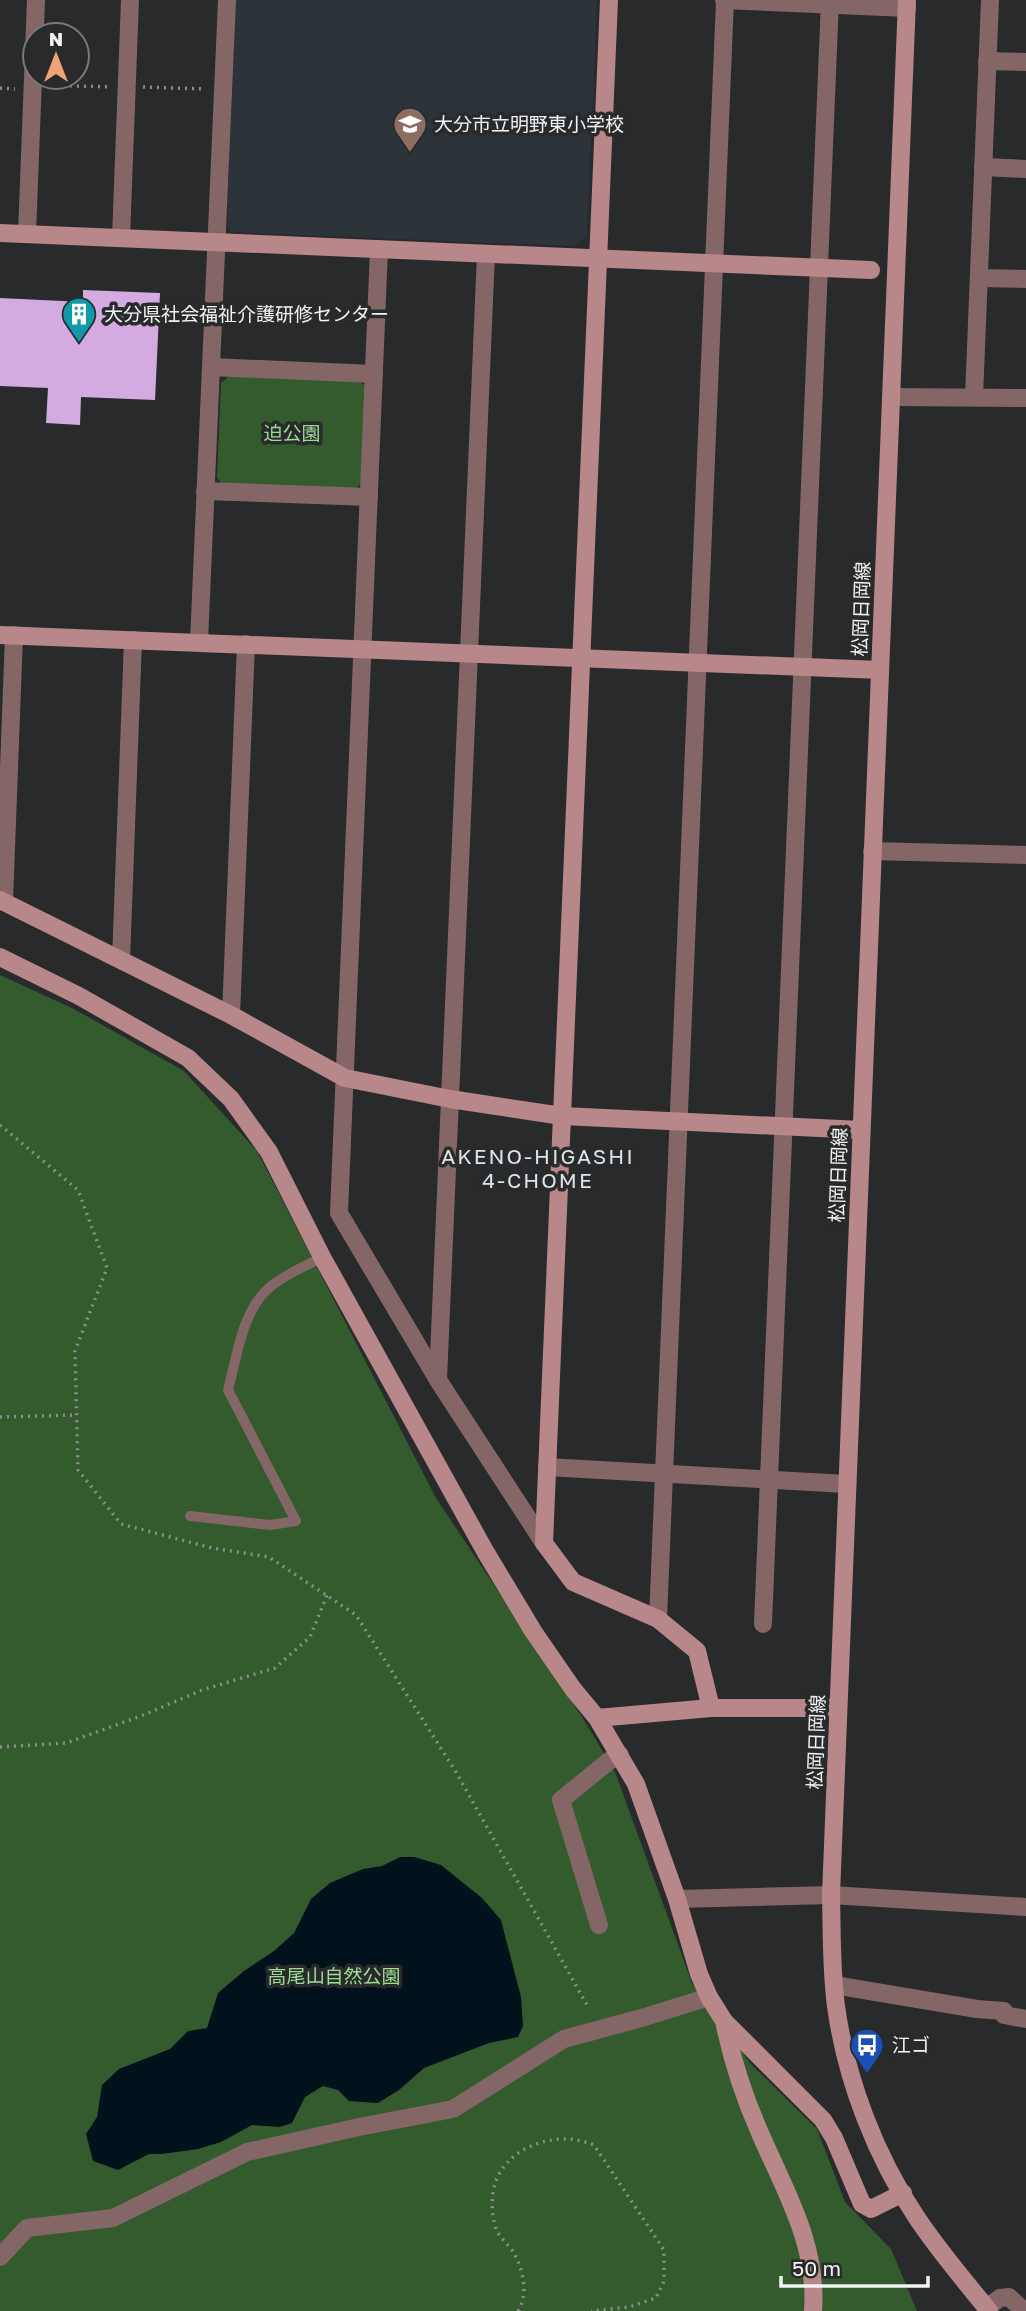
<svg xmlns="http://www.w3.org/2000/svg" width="1026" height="2311" font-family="'Golos Text','Noto Sans JP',sans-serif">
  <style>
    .built { fill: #2c3439 }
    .green { fill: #345b2d }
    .water { fill: #01121d }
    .building { fill: #d4abe1 }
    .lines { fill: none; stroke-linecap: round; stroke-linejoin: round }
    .path { stroke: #8b8d8e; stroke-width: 3.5; stroke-dasharray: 2 5; stroke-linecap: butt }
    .lane { stroke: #846667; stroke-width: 10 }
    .street { stroke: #846667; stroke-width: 18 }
    .secondary { stroke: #b78789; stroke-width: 18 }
    .labels { text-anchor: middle; stroke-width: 7; stroke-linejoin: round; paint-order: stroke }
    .poi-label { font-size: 19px; fill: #f1f3f4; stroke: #282a2c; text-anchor: start }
    .park-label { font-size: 19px; fill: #9edb93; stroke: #282a2c }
    .street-label { font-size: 19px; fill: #f1f3f4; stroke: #282a2c }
    .neighbourhood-label { font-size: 21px; letter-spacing: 2px; fill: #e0e3e5; stroke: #282a2c }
  </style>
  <rect width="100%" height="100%" fill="#282a2c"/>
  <polygon class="built" points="235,0 597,0 587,236 574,246 231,232 227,226"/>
  <g class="green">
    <polygon points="229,376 358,380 366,386 363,481 355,490 224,486 217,478 221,383"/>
    <polygon points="0,975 74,1009 184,1071 257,1151 436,1498 584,1720 615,1772 692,1983 751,2064 817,2129 845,2202 891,2249 917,2311 0,2311"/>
  </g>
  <polygon class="water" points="400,1857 414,1857 441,1865 482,1898 501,1920 521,1997 523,2026 518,2037 489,2043 424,2068 399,2090 378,2103 349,2101 338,2090 323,2086 305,2097 292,2123 280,2127 252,2125 221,2142 198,2149 162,2154 149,2154 118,2170 93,2161 86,2134 97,2117 102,2085 119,2069 170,2049 188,2031 207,2028 218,1993 244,1971 274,1951 294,1933 311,1899 330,1883 363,1869 382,1866"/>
  <polygon class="building" points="83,290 160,293 155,400 81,397 80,425 46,423 48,388 0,386 0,298 83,302"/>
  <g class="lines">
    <g class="path">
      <polyline points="49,85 111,87"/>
      <polyline points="143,87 205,89"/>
      <polyline points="0,88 15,89"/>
      <polyline points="0,1125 78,1190 107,1268 75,1351 78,1470 121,1524 212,1548 269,1557 356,1615 456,1772 587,2005"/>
      <polyline points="0,1417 76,1415"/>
      <polyline points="0,1747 66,1743 141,1716 202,1690 275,1668 310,1637 327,1595"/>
      <path d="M518,2311C529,2294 523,2267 512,2250C507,2243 499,2237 496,2229C486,2195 495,2164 527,2148C550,2137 571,2136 594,2145L664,2250V2281L656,2298L629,2307L591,2311"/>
    </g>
    <path class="lane" d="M190,1516L270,1525L296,1521L228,1390C237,1357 242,1311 269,1288C283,1275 305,1267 322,1257"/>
    <g class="street">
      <polyline points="724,0 907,8"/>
      <polyline points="987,61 1026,62"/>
      <polyline points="983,167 1026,169"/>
      <polyline points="27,234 36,0"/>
      <polyline points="121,238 130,0"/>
      <polyline points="379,249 339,1213 438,1380 544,1543"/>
      <polyline points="979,278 1026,279"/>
      <polyline points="211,367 374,374"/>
      <polyline points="891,397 1026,398"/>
      <polyline points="974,397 990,0"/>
      <polyline points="205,491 369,497"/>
      <polyline points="199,642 227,0"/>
      <polyline points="872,851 1026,855"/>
      <polyline points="4,902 14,635"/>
      <polyline points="121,960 133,640"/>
      <polyline points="231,1015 246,644"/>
      <polyline points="438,1380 486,254"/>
      <polyline points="547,1467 846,1484"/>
      <polyline points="658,1619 725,0"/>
      <polyline points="763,1624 830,0"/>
      <polyline points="677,1899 831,1895 1026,1907"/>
      <polyline points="599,1925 561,1800 609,1761 620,1755"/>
      <polyline points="834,1985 977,2009 1004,2011 1004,2015 1026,2019"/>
      <polyline points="0,2257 27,2228 113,2218 247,2152 359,2127 453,2109 564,2039 645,2017 709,1997"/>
      <polyline points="986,2308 1000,2298 1009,2297 1024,2311"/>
    </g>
    <g class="secondary">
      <polyline points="609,0 544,1543 573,1582 658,1619 697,1651 711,1708"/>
      <path d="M907,0L831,1895C832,1932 831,1969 836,2006C846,2080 876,2157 917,2218C939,2251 964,2280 989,2311"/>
      <polyline points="0,233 871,270"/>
      <polyline points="0,635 880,670"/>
      <polyline points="0,900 231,1015 345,1078 450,1099 562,1116 861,1130"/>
      <polyline points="0,957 79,996 188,1058 231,1099 269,1152 322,1257 485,1551 533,1631 573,1689 597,1718 636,1784 677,1899 699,1974 709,1997 724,2021 823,2120 834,2138 862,2204 871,2209 903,2193"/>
      <polyline points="597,1718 711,1708 838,1708"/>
      <path d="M724,2021C732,2060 744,2097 760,2133C785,2191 818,2245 813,2311"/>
    </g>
  </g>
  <defs>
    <symbol id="school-pin" viewBox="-11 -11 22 30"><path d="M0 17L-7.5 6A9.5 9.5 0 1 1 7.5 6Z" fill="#8d6e63" stroke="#282a2c"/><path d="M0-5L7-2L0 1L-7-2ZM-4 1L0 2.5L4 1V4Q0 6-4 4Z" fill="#fff"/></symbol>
    <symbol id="building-pin" viewBox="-11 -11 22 30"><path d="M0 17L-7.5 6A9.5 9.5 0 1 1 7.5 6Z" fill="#0f9aa8" stroke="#282a2c"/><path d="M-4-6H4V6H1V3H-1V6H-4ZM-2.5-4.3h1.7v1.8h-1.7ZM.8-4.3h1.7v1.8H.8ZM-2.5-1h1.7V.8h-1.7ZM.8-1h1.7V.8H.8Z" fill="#fff"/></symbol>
    <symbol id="bus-pin" viewBox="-11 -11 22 30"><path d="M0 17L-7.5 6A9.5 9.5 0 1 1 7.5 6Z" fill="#1a4fb4" stroke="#282a2c"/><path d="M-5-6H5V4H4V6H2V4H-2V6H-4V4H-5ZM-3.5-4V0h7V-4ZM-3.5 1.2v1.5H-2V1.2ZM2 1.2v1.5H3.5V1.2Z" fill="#fff"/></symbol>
  </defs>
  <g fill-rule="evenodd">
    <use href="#school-pin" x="391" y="105" width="38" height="52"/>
    <use href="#building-pin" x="60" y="295" width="38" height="52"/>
    <use href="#bus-pin" x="848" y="2026" width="38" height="52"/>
  </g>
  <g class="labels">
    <g class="poi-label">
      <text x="434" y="131">大分市立明野東小学校</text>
      <text x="104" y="321">大分県社会福祉介護研修センター</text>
      <text x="892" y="2052">江ゴ</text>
    </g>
    <g class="park-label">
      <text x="292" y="440">迫公園</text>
      <text x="334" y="1983">高尾山自然公園</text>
    </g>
    <g class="street-label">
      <text transform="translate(861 609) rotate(-88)" y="7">松岡日岡線</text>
      <text transform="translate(838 1175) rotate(-88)" y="7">松岡日岡線</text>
      <text transform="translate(816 1742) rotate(-88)" y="7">松岡日岡線</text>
    </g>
    <g class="neighbourhood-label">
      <text x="538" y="1164">AKENO-HIGASHI<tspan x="538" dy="24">4-CHOME</tspan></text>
    </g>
  </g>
  <g transform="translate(56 56)"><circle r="33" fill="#282a2c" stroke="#787a7c" stroke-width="2"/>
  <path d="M0-5L12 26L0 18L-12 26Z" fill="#efa377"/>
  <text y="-10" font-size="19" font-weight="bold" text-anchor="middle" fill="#f1f3f4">N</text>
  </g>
  <path d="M781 2276v10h147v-10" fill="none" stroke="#f1f3f4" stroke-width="3.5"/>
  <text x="792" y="2276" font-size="21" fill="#f1f3f4" stroke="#282a2c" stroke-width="5" paint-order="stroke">50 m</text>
</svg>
